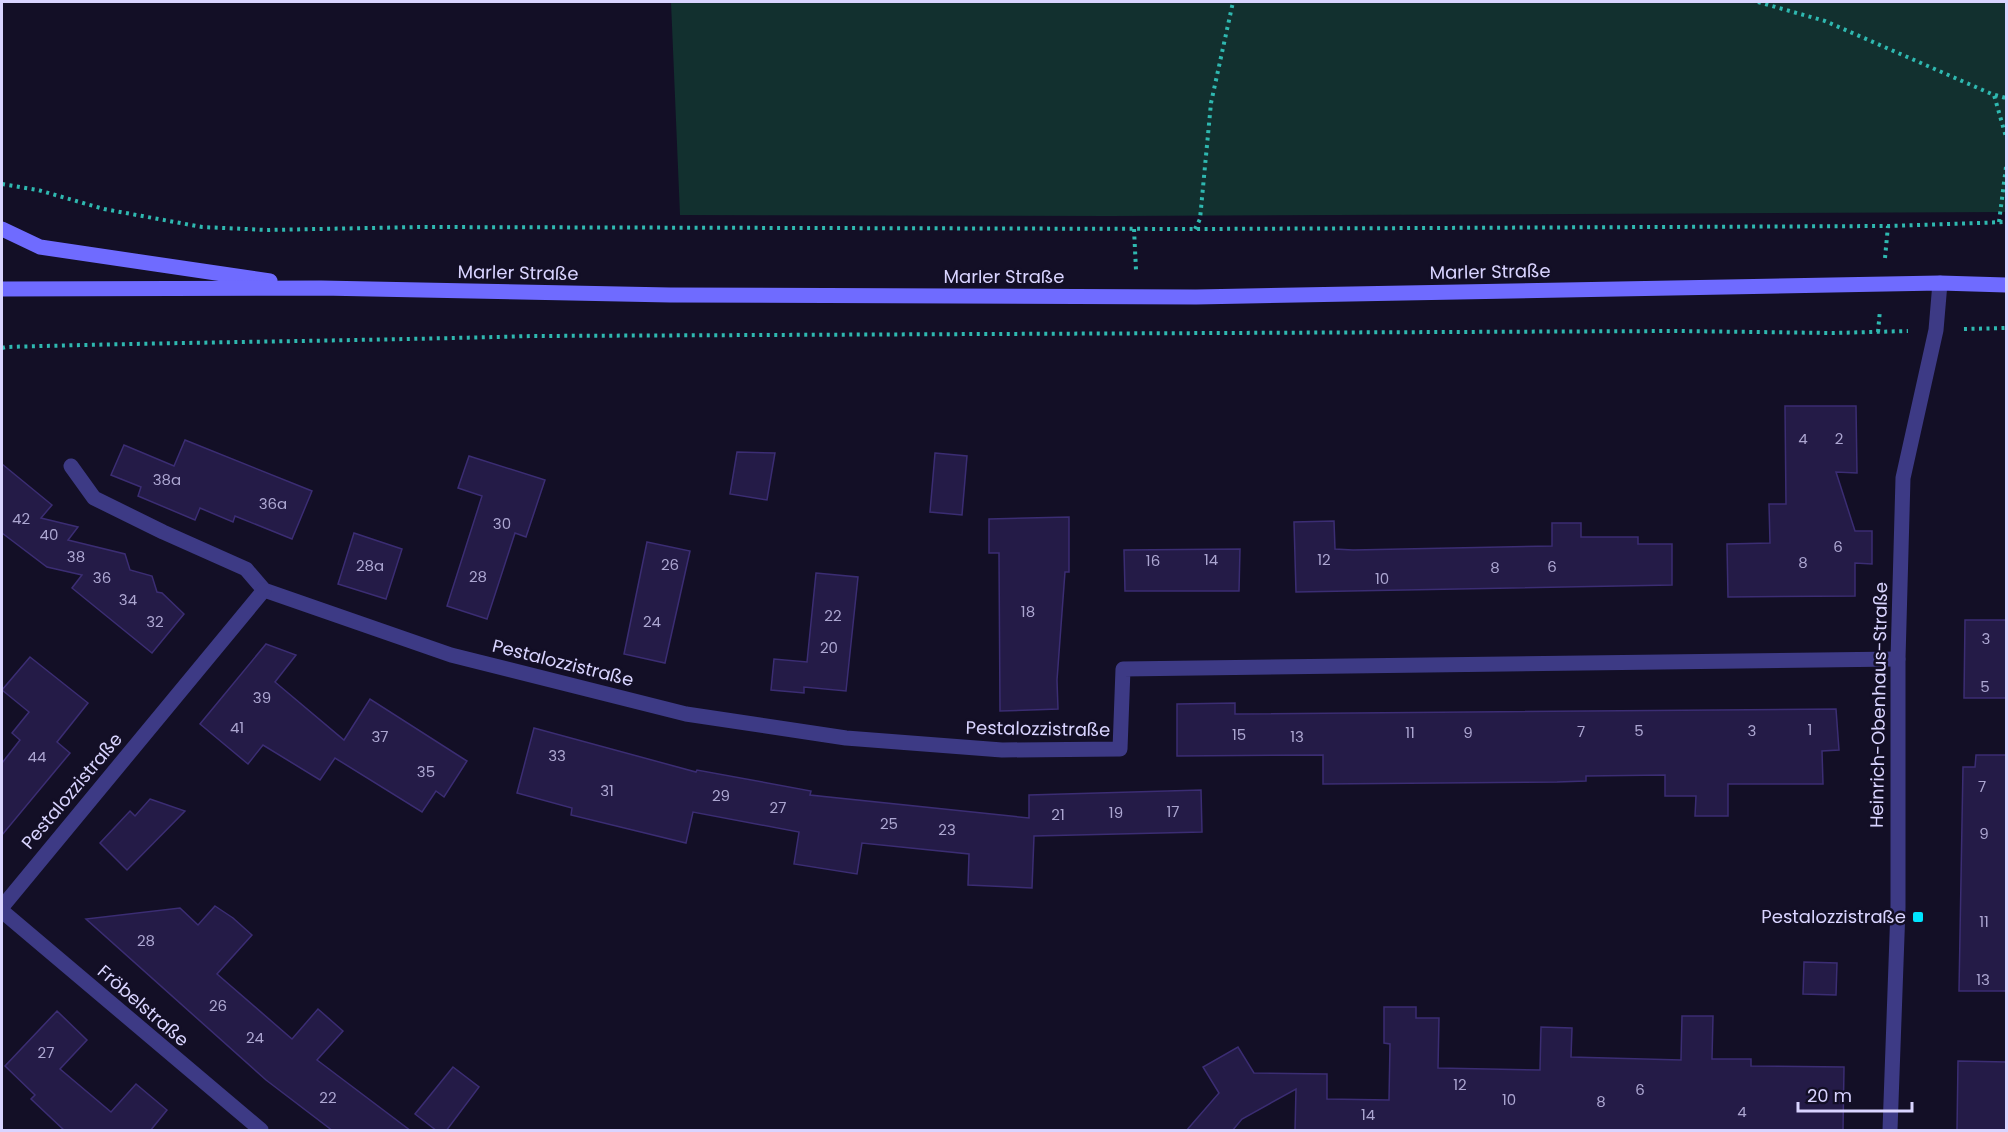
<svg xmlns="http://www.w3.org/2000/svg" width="2008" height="1132" font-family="Poppins,sans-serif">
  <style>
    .green { fill: #12302f }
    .building { fill: #241b47; stroke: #3b2d73; stroke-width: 1.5 }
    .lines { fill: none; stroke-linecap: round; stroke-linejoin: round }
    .path { stroke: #2fb8b0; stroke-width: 4; stroke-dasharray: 3 4.5; stroke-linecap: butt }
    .minor { stroke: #3d3a85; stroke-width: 15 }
    .secondary { stroke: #6f6bff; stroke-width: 15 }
    .poi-dot { fill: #00e5ff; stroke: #130f26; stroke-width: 2 }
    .labels { text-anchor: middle; stroke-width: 5; stroke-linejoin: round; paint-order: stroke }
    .number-label { font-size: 15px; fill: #aca6d1 }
    .street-label { font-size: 18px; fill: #d9d4ff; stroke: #130f26 }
    .poi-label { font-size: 18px; fill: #d9d4ff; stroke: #130f26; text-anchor: end }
  </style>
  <rect width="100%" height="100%" fill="#130f26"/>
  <polygon class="green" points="671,2 2006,2 2006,212 1109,216 680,215"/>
  <g class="building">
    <polygon points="1785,406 1856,406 1857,473 1836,472 1855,531 1872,531 1872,564 1855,563 1855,596 1728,597 1727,544 1770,543 1769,504 1786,504"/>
    <polygon points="185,440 312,491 292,539 235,516 233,522 200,508 195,520 138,496 141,487 111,475 124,445 174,466"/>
    <polygon points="737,452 775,453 767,500 730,494"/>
    <polygon points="935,453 967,456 962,515 930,512"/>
    <polygon points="469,456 545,480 526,537 515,533 487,619 447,606 482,496 458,488"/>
    <polygon points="2,464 52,505 41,518 78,527 68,540 125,554 130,570 152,576 157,592 162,593 184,614 152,653 72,588 82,575 47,567 2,533"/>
    <polygon points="1069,517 1069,572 1065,572 1057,680 1058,709 1000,711 999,553 989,553 989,519"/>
    <polygon points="1334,521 1335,549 1353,550 1552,546 1552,523 1581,523 1581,537 1638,537 1638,544 1672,544 1672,585 1296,592 1294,522"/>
    <polygon points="354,533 402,549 386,599 338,584"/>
    <polygon points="647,542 690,551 665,663 624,654"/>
    <polygon points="1240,549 1239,591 1125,591 1124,550"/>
    <polygon points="816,573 858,577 846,691 804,687 804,693 771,690 774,659 807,662"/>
    <polygon points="1965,620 2007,620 2007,698 1964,698"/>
    <polygon points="266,644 296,655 275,682 344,740 370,699 467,761 444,797 436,791 422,812 335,758 320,780 263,745 248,764 200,724"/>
    <polygon points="30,657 88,703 57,742 70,753 2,835 2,763 20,740 12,733 29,712 2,690"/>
    <polygon points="1235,703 1235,714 1836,709 1839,750 1822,751 1823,784 1728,784 1728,816 1695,816 1696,796 1665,796 1665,775 1586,776 1586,781 1557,782 1323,784 1323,755 1177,756 1177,704"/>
    <polygon points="534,728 696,772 697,770 811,791 810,795 1029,818 1029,795 1201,790 1202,832 1034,836 1032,888 968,885 969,854 862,843 857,874 794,864 799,832 693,812 686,843 571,815 572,808 517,793"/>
    <polygon points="1976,755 2007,755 2007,991 1959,991 1963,767 1975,767"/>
    <polygon points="150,799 185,811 127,870 100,843 130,811 135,816"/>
    <polygon points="215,906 233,918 252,935 217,974 292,1039 318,1009 343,1031 317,1060 411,1131 333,1131 266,1080 86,919 180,908 198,925"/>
    <polygon points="1804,962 1837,963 1836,995 1803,994"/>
    <polygon points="1384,1007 1416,1007 1416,1018 1439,1018 1438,1068 1540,1070 1541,1027 1572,1028 1571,1057 1681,1060 1682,1016 1713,1016 1712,1059 1751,1059 1751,1066 1844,1067 1843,1131 1295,1131 1296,1089 1242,1119 1232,1131 1186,1131 1219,1093 1203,1067 1238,1047 1254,1073 1327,1074 1327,1099 1389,1100 1390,1044 1384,1043"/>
    <polygon points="57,1011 87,1040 60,1069 111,1112 136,1084 167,1110 150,1131 65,1131 31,1099 35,1095 5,1066"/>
    <polygon points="1958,1061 2007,1062 2007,1131 1957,1131"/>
    <polygon points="453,1067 479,1087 446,1131 437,1131 415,1114"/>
  </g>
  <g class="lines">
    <g class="path">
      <polyline points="1758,2 1825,21 1994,95 2006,137"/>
      <polyline points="1995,95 2006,98"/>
      <polyline points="2,184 38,190 104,209 202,227 267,230 420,227 1195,229 1888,226 2006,222"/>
      <polyline points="1999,222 2006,167"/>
      <polyline points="1134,229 1136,270"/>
      <polyline points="1195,229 1200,219 1211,103 1233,2"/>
      <polyline points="1885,258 1888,226"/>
      <polyline points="1964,329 2006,328"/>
      <polyline points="1878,332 1880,310"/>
      <path d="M2,348L6,347C182,342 357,341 532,336L1677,331L1833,333L1908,331"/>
    </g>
    <g class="minor">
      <polyline points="71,466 94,498 163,532 246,569 264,590 451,655 686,714 846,738 1002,750 1120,749 1123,669 1898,659"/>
      <polyline points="2,907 264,590"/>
      <polyline points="2,911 261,1130"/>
      <polyline points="1890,1130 1898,908 1898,659 1903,478 1936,330 1940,283"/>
    </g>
    <g class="secondary">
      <polyline points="2,229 40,247 270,281"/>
      <polyline points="2,289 321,288 670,295 1196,297 1940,283 2006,285"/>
    </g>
  </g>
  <rect class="poi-dot" x="1912" y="911" width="12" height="12" rx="3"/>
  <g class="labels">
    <g class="number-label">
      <text x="1803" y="444">4</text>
      <text x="1839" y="444">2</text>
      <text x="167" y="485">38a</text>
      <text x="273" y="509">36a</text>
      <text x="21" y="524">42</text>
      <text x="502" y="529">30</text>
      <text x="49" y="540">40</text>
      <text x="1838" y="552">6</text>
      <text x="76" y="562">38</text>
      <text x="1211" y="565">14</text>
      <text x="1324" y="565">12</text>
      <text x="1153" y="566">16</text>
      <text x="1803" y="568">8</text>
      <text x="670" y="570">26</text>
      <text x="370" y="571">28a</text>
      <text x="1552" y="572">6</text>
      <text x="1495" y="573">8</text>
      <text x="478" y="582">28</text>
      <text x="102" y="583">36</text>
      <text x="1382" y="584">10</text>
      <text x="128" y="605">34</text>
      <text x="1028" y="617">18</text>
      <text x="833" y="621">22</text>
      <text x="155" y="627">32</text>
      <text x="652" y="627">24</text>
      <text x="1986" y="644">3</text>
      <text x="829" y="653">20</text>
      <text x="1985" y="692">5</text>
      <text x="262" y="703">39</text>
      <text x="237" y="733">41</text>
      <text x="1810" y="735">1</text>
      <text x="1639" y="736">5</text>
      <text x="1752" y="736">3</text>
      <text x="1581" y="737">7</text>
      <text x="1410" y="738">11</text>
      <text x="1468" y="738">9</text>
      <text x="1239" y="740">15</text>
      <text x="380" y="742">37</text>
      <text x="1297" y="742">13</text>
      <text x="557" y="761">33</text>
      <text x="37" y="762">44</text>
      <text x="426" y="777">35</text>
      <text x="1982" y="792">7</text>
      <text x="607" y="796">31</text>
      <text x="721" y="801">29</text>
      <text x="778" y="813">27</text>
      <text x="1173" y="817">17</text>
      <text x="1116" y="818">19</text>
      <text x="1058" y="820">21</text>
      <text x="889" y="829">25</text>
      <text x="947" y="835">23</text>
      <text x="1984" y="839">9</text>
      <text x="1984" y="927">11</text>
      <text x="146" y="946">28</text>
      <text x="1983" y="985">13</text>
      <text x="218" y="1011">26</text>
      <text x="255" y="1043">24</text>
      <text x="46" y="1058">27</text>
      <text x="1460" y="1090">12</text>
      <text x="1640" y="1095">6</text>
      <text x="328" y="1103">22</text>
      <text x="1509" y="1105">10</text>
      <text x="1601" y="1107">8</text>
      <text x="1742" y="1117">4</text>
      <text x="1368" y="1120">14</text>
    </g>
    <g class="street-label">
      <text transform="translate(1490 272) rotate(-1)" y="6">Marler Straße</text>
      <text transform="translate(518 273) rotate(1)" y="6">Marler Straße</text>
      <text x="1004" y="283">Marler Straße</text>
      <text transform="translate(563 663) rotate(14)" y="6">Pestalozzistraße</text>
      <text transform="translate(1879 705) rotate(-89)" y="6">Heinrich-Obenhaus-Straße</text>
      <text transform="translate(1038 729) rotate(1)" y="6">Pestalozzistraße</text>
      <text transform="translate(72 791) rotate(-50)" y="6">Pestalozzistraße</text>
      <text transform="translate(143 1006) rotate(41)" y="6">Fröbelstraße</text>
    </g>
    <g class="poi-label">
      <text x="1906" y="923">Pestalozzistraße</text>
    </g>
  </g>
  <rect width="2008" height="1132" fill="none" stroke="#d9d4ff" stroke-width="6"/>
  <path d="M1798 1102v9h114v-9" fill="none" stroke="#d9d4ff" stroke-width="3"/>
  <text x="1807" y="1102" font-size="18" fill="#d9d4ff" stroke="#130f26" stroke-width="4.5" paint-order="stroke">20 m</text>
</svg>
